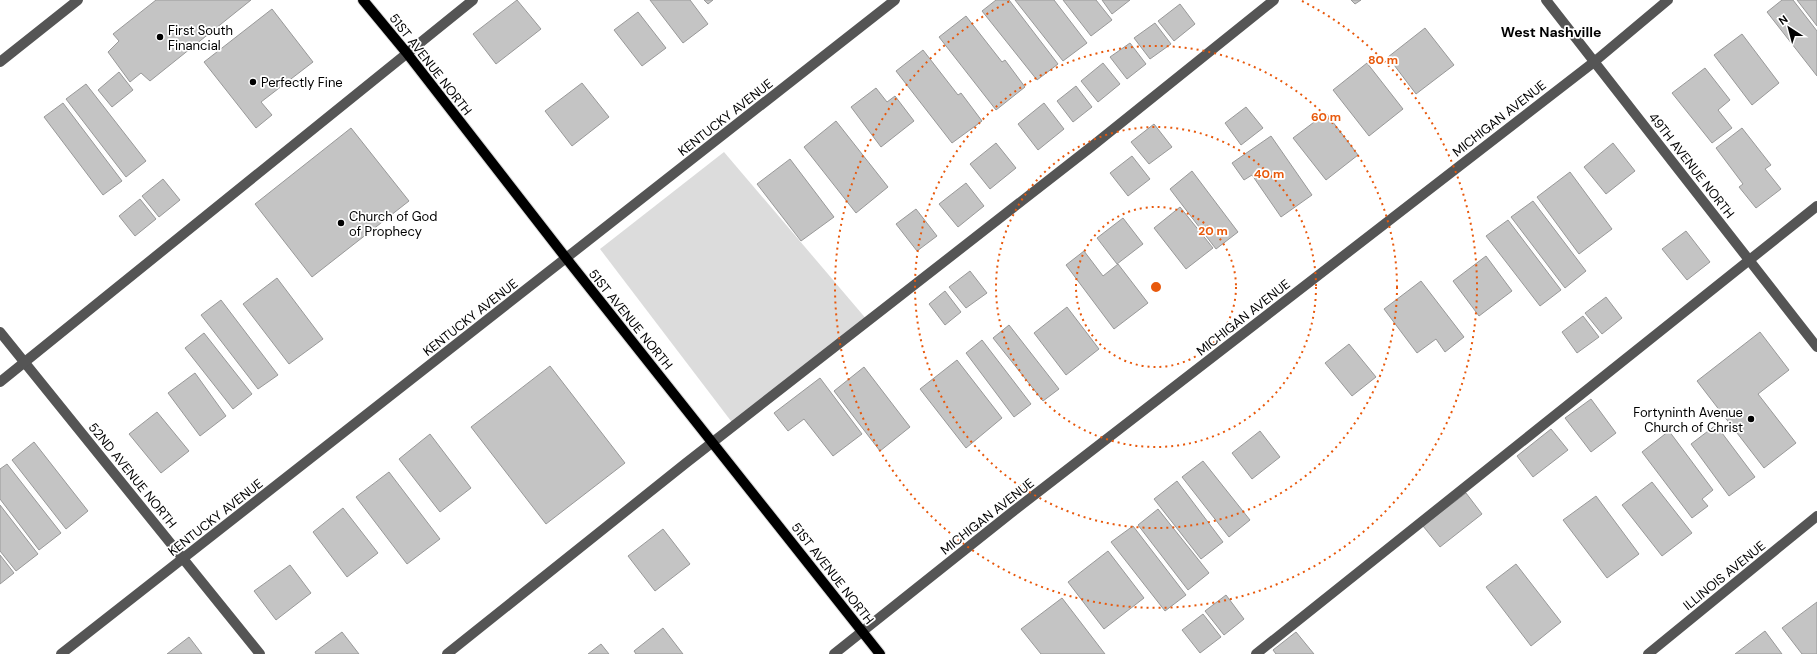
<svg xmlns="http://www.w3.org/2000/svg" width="1817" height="654" font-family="'DM Sans',sans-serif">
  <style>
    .green { fill: #dcdcdc }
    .building { fill: #c4c4c4; stroke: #999 }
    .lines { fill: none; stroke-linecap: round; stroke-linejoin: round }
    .major-casing { stroke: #dbdbdb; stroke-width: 12 }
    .minor { stroke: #555; stroke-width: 10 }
    .major { stroke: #000; stroke-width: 10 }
    .ring { fill: none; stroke: #e8590c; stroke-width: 2; stroke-dasharray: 2 4 }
    .poi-dot { fill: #000; stroke: #fff; stroke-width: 1.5 }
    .labels { text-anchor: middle; stroke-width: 3.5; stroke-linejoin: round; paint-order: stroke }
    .poi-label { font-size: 13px; fill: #000; stroke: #fff; text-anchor: start }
    .street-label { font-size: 13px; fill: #000; stroke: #fff }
    .neighbourhood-label { font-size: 14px; font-weight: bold; fill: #000; stroke: #fff }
    .centre { fill: #e8590c; stroke: #fff; stroke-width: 2 }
    .ring-label { font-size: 12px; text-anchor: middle; font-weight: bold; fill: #e8590c; stroke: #fff; stroke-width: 3.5; stroke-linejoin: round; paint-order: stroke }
  </style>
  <rect width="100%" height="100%" fill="#fff"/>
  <polygon class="green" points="724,152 868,321 734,425 600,249"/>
  <g class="building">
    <polygon points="156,0 251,0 150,81 141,73 130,82 108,52 119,41 113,34"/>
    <polygon points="517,0 541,29 496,64 473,34"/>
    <polygon points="650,0 690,0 708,24 683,43"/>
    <polygon points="704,0 713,0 708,4"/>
    <polygon points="996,0 1009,0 1058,64 1037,80 982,11"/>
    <polygon points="1015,0 1054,0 1087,43 1063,61"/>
    <polygon points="1063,0 1096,0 1112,20 1091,36"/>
    <polygon points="1102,0 1130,0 1112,14"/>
    <polygon points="1351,0 1361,0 1355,4"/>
    <polygon points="1782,0 1793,0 1817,31 1817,76 1767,12"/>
    <polygon points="1797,0 1817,0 1817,26"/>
    <polygon points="1180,4 1195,24 1174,41 1158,21"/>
    <polygon points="272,9 313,62 261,102 272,115 256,128 204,62"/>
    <polygon points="638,12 666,48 642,66 614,30"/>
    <polygon points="966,16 1002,62 1005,60 1025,87 996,110 939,37"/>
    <polygon points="1155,23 1171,44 1150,59 1134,38"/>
    <polygon points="1425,28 1454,65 1416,94 1388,57"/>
    <polygon points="1742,34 1779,83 1752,105 1714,55"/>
    <polygon points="1130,43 1146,64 1127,79 1110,57"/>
    <polygon points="923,50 958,95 961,93 982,121 952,143 896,71"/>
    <polygon points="1103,63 1120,84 1098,102 1081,81"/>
    <polygon points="1367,63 1403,109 1369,136 1333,90"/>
    <polygon points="1705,68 1730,100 1718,110 1732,128 1712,143 1672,93"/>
    <polygon points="119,72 133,90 112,107 98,90"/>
    <polygon points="582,83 609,117 572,146 545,111"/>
    <polygon points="86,84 146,161 126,177 66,99"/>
    <polygon points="1076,86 1092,107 1073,122 1057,101"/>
    <polygon points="876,88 887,102 895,96 914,121 881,147 851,107"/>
    <polygon points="63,103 122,181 103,195 44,117"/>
    <polygon points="1044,103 1064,129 1038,150 1018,124"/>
    <polygon points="1246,107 1263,128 1241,145 1225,123"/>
    <polygon points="1326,113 1358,155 1326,180 1293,138"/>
    <polygon points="836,121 888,187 856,213 804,147"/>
    <polygon points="1154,124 1172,147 1149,164 1131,142"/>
    <polygon points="351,128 409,201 312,277 255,204"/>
    <polygon points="1742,128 1771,165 1765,169 1781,189 1756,208 1739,187 1743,184 1716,148"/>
    <polygon points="1271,136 1312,195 1281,217 1252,175 1244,180 1232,163"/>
    <polygon points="996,143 1016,168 990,189 970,164"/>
    <polygon points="1613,143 1635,171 1606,194 1584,167"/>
    <polygon points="1132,156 1150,179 1128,196 1110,173"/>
    <polygon points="790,159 834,217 801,241 757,184"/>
    <polygon points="1192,171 1238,232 1216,249 1170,189"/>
    <polygon points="1570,172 1612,229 1579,254 1537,197"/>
    <polygon points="163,179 180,200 159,217 142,196"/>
    <polygon points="966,183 984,206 958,227 939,204"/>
    <polygon points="140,199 156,219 135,236 119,216"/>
    <polygon points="1533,201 1586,271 1565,288 1511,217"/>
    <polygon points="1180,207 1213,248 1186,269 1154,228"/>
    <polygon points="916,209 937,236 917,251 896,224"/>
    <polygon points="1123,218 1143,244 1117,264 1097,238"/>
    <polygon points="1508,220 1561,290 1540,306 1486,236"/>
    <polygon points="1686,231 1710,262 1687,280 1662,249"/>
    <polygon points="1084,251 1103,276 1118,264 1148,303 1114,329 1066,265"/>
    <polygon points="1486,256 1512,291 1479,316 1453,281"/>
    <polygon points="970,271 987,293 966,308 949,287"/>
    <polygon points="277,278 323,339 289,364 243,304"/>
    <polygon points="1421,281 1464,337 1445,352 1436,339 1417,353 1384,309"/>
    <polygon points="945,291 961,312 945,325 929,304"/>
    <polygon points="1606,297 1622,318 1602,334 1585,313"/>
    <polygon points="221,300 278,375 258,389 201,315"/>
    <polygon points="1067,307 1099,349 1066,375 1034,333"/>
    <polygon points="1583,316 1599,337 1577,353 1562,332"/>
    <polygon points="1009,325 1059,389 1043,401 993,338"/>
    <polygon points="1760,332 1789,370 1758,394 1796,443 1764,468 1697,381"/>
    <polygon points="204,333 252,394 233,409 185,348"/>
    <polygon points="982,340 1031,404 1014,417 966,353"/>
    <polygon points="1349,344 1376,377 1352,396 1325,363"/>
    <polygon points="957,360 1002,418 966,448 920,389"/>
    <polygon points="550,366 625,463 546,524 471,427"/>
    <polygon points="864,367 910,427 880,451 834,391"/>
    <polygon points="195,373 226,416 200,436 168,393"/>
    <polygon points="820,378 862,434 833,456 804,419 788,431 774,413"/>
    <polygon points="1591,399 1616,433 1591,452 1565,418"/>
    <polygon points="157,412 189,451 161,473 129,434"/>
    <polygon points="1716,425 1755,477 1729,496 1691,444"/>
    <polygon points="1551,429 1568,450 1533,477 1517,456"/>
    <polygon points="1260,431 1280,457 1252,479 1232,453"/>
    <polygon points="1669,431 1713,490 1702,499 1708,506 1692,518 1642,452"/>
    <polygon points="430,434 471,488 440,512 399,459"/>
    <polygon points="34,442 88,511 66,529 12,460"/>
    <polygon points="1203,461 1250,520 1229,537 1182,477"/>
    <polygon points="7,464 61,533 39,550 0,499 0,469"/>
    <polygon points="389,472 440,539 407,564 356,497"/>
    <polygon points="1177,481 1223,542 1201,559 1154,499"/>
    <polygon points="1652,482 1692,533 1662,556 1622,505"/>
    <polygon points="1466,493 1482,514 1440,547 1423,526"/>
    <polygon points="1596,496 1639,554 1607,578 1563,520"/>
    <polygon points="0,505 38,554 16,571 0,551"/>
    <polygon points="343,508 378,553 347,577 313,532"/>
    <polygon points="1158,509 1209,573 1188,590 1138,525"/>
    <polygon points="1133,526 1186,595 1165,611 1111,542"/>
    <polygon points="663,529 690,564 655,591 628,556"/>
    <polygon points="1108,551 1144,598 1104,629 1068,582"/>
    <polygon points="0,555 14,573 0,584"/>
    <polygon points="1516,564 1561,622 1531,646 1486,587"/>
    <polygon points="290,565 311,593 276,620 254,591"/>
    <polygon points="1226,595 1244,619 1224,635 1205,611"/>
    <polygon points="1062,598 1105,654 1041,654 1021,629"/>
    <polygon points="1817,602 1817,654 1802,654 1782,628"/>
    <polygon points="1203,614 1221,637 1200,653 1182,630"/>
    <polygon points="663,628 683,654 636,654 634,651"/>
    <polygon points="1765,631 1782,654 1735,654"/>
    <polygon points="342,632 359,654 316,654 315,652"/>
    <polygon points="1296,632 1314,654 1276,654 1273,650"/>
    <polygon points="189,637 202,654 167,654"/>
    <polygon points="601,644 609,654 588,654"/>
  </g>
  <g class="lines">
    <defs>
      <polyline id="major" points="363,0 406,52 566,258 880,654"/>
    </defs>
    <use href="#major" class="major-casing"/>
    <g class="minor">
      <polyline points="1546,0 1817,347"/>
      <polyline points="0,62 78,0"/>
      <polyline points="0,332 260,654"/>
      <polyline points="0,382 473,0"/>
      <polyline points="61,654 895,0"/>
      <polyline points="447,654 686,463 1091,147 1274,0"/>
      <polyline points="834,654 1011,513 1594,62 1668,0"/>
      <polyline points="1256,654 1817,206"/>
      <polyline points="1648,654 1817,516"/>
    </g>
    <use href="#major" class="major"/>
  </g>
  <g class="ring">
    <circle cx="1156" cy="287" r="80"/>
    <circle cx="1156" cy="287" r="160"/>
    <circle cx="1156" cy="287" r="241"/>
    <path d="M1302 1A321 321 0 1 1 1010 1"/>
  </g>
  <g class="poi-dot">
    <circle cx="160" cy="37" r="4"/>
    <circle cx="253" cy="82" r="4"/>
    <circle cx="341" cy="223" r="4"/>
    <circle cx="1751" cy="419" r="4"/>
  </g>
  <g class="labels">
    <g class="poi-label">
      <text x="168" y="35">First South<tspan x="168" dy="15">Financial</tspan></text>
      <text x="261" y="87">Perfectly Fine</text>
      <text x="349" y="221">Church of God<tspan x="349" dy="15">of Prophecy</tspan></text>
      <text x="1743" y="417" text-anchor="end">Fortyninth Avenue<tspan x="1743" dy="15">Church of Christ</tspan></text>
    </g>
    <g class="street-label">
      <text transform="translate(431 64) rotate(52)" y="5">51ST AVENUE NORTH</text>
      <text transform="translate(725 117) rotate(-38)" y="5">KENTUCKY AVENUE</text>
      <text transform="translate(1499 118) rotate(-38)" y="5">MICHIGAN AVENUE</text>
      <text transform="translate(1692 165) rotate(52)" y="5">49TH AVENUE NORTH</text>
      <text transform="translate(470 317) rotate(-38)" y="5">KENTUCKY AVENUE</text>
      <text transform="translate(1243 317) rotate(-38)" y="5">MICHIGAN AVENUE</text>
      <text transform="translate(631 319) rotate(51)" y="5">51ST AVENUE NORTH</text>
      <text transform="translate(133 475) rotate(51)" y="5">52ND AVENUE NORTH</text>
      <text transform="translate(987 516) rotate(-38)" y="5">MICHIGAN AVENUE</text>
      <text transform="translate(215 517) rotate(-38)" y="5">KENTUCKY AVENUE</text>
      <text transform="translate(833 573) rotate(52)" y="5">51ST AVENUE NORTH</text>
      <text transform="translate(1724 575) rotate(-39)" y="5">ILLINOIS AVENUE</text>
    </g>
    <g class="neighbourhood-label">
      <text x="1551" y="37">West Nashville</text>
    </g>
  </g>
  <circle cx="1156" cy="287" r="6" class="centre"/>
  <g class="ring-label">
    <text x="1383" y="64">80 m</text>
    <text x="1326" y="121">60 m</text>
    <text x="1269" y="178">40 m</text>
    <text x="1213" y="235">20 m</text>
  </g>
  <g transform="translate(1789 28) rotate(324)" stroke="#ffffff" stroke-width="3" paint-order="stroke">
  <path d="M0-3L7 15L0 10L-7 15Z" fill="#000000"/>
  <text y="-6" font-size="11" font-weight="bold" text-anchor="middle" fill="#000000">N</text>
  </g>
</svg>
